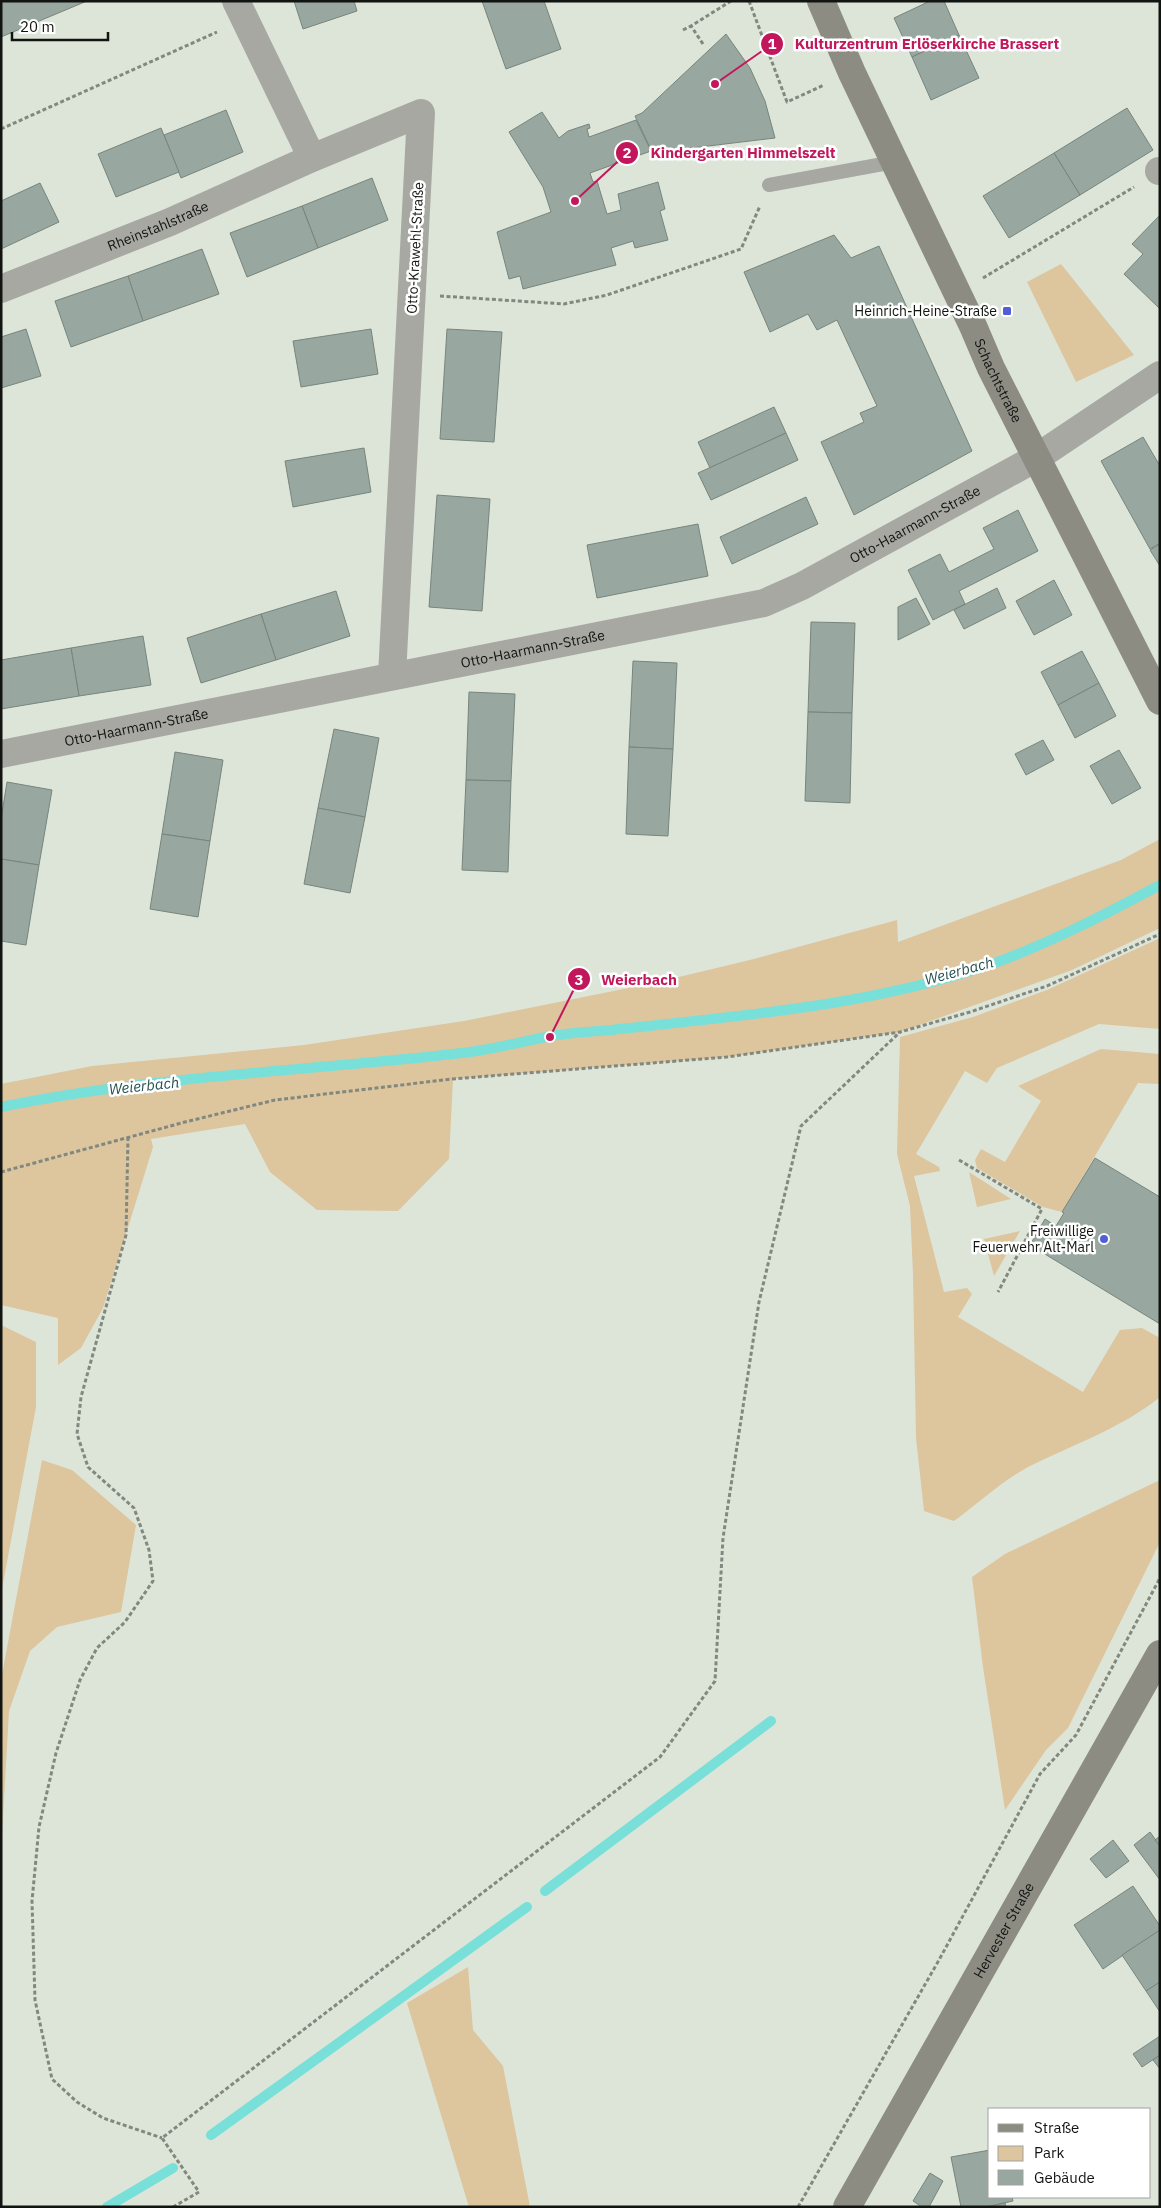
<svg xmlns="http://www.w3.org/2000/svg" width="1161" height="2208" font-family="'IBM Plex Sans',sans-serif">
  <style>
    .green { fill: #ddc59e }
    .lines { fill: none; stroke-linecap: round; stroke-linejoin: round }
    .stream { stroke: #78dfd9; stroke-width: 10 }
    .building { fill: #98a79f; stroke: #77857d }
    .path { stroke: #82887f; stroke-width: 3; stroke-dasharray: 4 2.5; stroke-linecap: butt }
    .lane { stroke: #a8a8a2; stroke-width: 14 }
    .street { stroke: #a8a8a2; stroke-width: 28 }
    .secondary { stroke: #8c8c83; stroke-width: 28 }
    .poi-dot { fill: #525ed5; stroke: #fff; stroke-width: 2 }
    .labels { text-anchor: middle; stroke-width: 5; stroke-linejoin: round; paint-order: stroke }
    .street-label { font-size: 14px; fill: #111410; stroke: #fff }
    .poi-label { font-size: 14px; fill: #111410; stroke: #fff; text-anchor: end }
    .water-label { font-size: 15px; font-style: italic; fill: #23514f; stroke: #fff }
    .leader { fill: none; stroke: #c2185b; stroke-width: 2 }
    .callout-dot { fill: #c2185b; stroke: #fff; stroke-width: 2 }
    .mark-label { font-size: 15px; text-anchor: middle; font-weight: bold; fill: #fff }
    .callout-label { font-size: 15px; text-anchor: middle; font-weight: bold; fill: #c2185b; stroke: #fff; stroke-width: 5; stroke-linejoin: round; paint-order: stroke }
  </style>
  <rect width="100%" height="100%" fill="#dde5d9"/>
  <g class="green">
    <polygon points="1061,264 1134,355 1076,382 1027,282"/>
    <polygon points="1160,839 1160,928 1072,970 900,1032 727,1057 453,1079 449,1159 398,1211 317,1210 270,1172 245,1124 151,1139 153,1147 103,1308 81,1348 58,1365 58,1318 1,1305 1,1084 92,1066 304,1045 464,1021 658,982 754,959 897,920 898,942 1121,860"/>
    <path d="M1160,938V1029L1099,1024L997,1068L987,1083L965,1071L916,1154L939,1167L940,1171L914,1176L944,1292L967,1288L972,1294L958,1317L1083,1392L1120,1330L1142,1328L1160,1338V1397C1122,1428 1072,1445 1028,1467C1002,1481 978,1504 954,1521L924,1511L916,1438L913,1274L910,1206L897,1154L900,1037L973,1017L1047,990Z"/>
    <polygon points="1101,1049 1160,1054 1160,1084 1138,1083 1062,1212 1043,1207 977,1168 975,1160 981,1149 1005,1162 1041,1101 1018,1086"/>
    <polygon points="969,1172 1011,1199 977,1207"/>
    <polygon points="1020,1231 994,1276 984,1239"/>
    <polygon points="1,1325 36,1342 36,1407 1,1594"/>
    <polygon points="42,1460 72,1470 136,1525 121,1612 57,1627 30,1651 9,1711 1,1853 1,1680"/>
    <polygon points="1160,1480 1160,1542 1068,1728 1046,1750 1005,1810 983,1667 972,1577 1005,1554"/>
    <polygon points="468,1967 473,2030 503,2066 530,2207 469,2207 407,2003"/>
  </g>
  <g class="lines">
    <g class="stream">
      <path d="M1,1107C155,1075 314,1071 470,1052C495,1049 520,1042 546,1037C567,1033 589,1032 611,1030C739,1016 870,1006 992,964C1050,943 1106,914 1160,885"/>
      <polyline points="545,1891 771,1721"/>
      <polyline points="211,2135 527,1907"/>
      <polyline points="107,2207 173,2168"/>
    </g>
  </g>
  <g class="building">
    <polygon points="1,1 87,1 1,37"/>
    <polygon points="294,1 354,1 357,11 303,29"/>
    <polygon points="482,1 544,1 561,49 506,69"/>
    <polygon points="930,1 944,1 959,35 912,57 894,18"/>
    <polygon points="726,34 750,68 765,101 775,138 658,152 653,154 635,116 642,113"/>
    <polygon points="959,35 979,78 931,100 912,57"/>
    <polygon points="1127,108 1153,150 1080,195 1054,153"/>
    <polygon points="226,110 243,152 181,178 164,135"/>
    <polygon points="542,112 559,138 568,131 589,124 590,128 587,129 589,137 636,120 651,151 590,173 593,182 597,181 607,214 621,210 618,194 658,182 665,209 660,211 668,240 635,248 633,241 611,248 616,265 523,289 520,276 509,279 497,232 551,212 543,187 509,132"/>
    <polygon points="161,128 179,172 116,197 98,154"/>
    <polygon points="1054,153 1080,195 1009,238 983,196"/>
    <polygon points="372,178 388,220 318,248 302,206"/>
    <polygon points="40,183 59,222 1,249 1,201"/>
    <polygon points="302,206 318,248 247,277 230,233"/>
    <polygon points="1160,215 1160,307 1159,308 1124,274 1143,254 1132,244"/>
    <polygon points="834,235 851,258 879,246 972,451 854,515 821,442 864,422 860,413 877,406 837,320 817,330 808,314 770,332 744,272"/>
    <polygon points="202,249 219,294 143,321 128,276"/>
    <polygon points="128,276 143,321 71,347 55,301"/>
    <polygon points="26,329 41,376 1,388 1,337"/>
    <polygon points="371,329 378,374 301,387 293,341"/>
    <polygon points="447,329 502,332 494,442 440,439"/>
    <polygon points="774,407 786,433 710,468 698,442"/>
    <polygon points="786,433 798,460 711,500 698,473"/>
    <polygon points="1143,437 1160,466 1160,543 1150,549 1101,461"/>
    <polygon points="364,448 371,492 293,507 285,461"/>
    <polygon points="437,495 490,499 482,611 429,607"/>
    <polygon points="806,497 818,524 732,564 720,537"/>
    <polygon points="1018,510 1038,551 959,591 965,604 933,620 908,570 940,554 949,572 994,549 983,528"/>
    <polygon points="698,524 708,576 597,598 587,545"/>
    <polygon points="1160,544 1160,566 1150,550"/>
    <polygon points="1054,580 1072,615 1034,635 1016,601"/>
    <polygon points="997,588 1006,608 964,629 954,610"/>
    <polygon points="336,591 350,636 276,660 261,614"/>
    <polygon points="916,598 930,624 898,640 898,607"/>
    <polygon points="261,614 276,660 201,683 187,638"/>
    <polygon points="811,622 855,623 852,713 808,712"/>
    <polygon points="143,636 151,685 79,696 71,648"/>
    <polygon points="71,648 79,696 1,709 1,660"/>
    <polygon points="1082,651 1099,683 1058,705 1041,672"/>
    <polygon points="633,661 677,663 673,749 629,747"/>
    <polygon points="1099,683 1116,716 1075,738 1058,705"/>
    <polygon points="469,692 515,694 511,781 466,780"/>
    <polygon points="808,712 852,713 850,803 805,801"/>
    <polygon points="334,729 379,738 365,817 318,808"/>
    <polygon points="1043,740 1054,760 1026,775 1015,754"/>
    <polygon points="629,747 673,749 668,836 626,834"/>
    <polygon points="1119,750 1141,788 1112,804 1090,766"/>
    <polygon points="175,752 223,760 210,841 162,834"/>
    <polygon points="466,780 511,781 508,872 462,870"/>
    <polygon points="7,782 52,790 39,865 1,859 1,819"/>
    <polygon points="318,808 365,817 350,893 304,884"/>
    <polygon points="162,834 210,841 198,917 150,909"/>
    <polygon points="1,859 39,865 26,945 1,941"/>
    <polygon points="1095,1158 1160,1197 1160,1324 1030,1245 1045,1219 1056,1226 1064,1213 1062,1212"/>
    <polygon points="1150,1832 1160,1846 1160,1880 1134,1845"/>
    <polygon points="1160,1836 1160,1846 1155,1840"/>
    <polygon points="1113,1840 1129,1861 1106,1878 1090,1859"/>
    <polygon points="1133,1886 1160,1926 1160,1930 1103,1969 1074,1925"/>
    <polygon points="1160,1930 1160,1982 1146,1991 1122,1955"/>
    <polygon points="1160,1982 1160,2012 1146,1991"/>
    <polygon points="1160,2036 1160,2055 1142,2067 1133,2054"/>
    <polygon points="1160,2055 1160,2069 1153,2060"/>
    <polygon points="990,2150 990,2197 1012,2197 1013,2201 986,2207 961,2207 951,2157"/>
    <polygon points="930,2173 943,2181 929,2207 922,2207 913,2201"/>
    <polygon points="1005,2203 1006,2207 986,2207"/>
  </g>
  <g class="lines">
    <g class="path">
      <polyline points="749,1 787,102 824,85"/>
      <polyline points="683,30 691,26"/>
      <polyline points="703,44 691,26 731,1"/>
      <polyline points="1,129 217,32"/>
      <polyline points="983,278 1134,187"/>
      <polyline points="440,296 564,304 607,295 741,249 760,206"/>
      <polyline points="128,1137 126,1235 81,1397 77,1434 88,1467 134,1508 149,1550 153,1581 125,1622 97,1648 80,1680 56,1753 39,1827 32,1901 35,2000 52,2079 77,2102 103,2118 162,2138"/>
      <polyline points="959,1160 1042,1209 998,1292"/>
      <polyline points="1,1172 185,1122 275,1100 452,1079 727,1057 900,1032 970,1012 1047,986 1160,934"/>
      <polyline points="173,2207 199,2192 162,2138 660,1757 715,1681 723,1538 759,1302 801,1126 900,1032"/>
      <polyline points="798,2207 939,1960 1040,1774 1076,1735 1160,1578"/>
    </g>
    <polyline class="lane" points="769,185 894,162"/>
    <g class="street">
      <polyline points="236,1 312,158"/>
      <polyline points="1159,171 1160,171"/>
      <path id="s1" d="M1,289L170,222L312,158L421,113L392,676"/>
      <path id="s2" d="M1,754L764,603L802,586L1036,458L1160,375"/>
    </g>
    <g class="secondary">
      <path id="s3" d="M821,1L852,73L973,326L991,368L1160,701"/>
      <path id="s4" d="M847,2207L1160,1654"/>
    </g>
  </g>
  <g class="poi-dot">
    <rect x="1002" y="306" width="10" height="10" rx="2.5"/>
    <circle cx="1104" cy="1239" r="5"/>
  </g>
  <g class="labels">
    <g class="street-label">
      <text dy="5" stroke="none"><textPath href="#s1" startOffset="169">Rheinstahlstraße</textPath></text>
      <text transform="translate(415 248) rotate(-87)" y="5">Otto-Krawehl-Straße</text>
      <text dy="5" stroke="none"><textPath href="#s3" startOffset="419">Schachtstraße</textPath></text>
      <text dy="5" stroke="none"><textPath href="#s2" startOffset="948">Otto-Haarmann-Straße</textPath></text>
      <text dy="5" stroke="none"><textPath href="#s2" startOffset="542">Otto-Haarmann-Straße</textPath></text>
      <text dy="5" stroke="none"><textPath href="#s2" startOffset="138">Otto-Haarmann-Straße</textPath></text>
      <text dy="5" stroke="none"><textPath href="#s4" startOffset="318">Hervester Straße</textPath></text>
    </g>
    <g class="poi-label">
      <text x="997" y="316">Heinrich-Heine-Straße</text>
      <text x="1094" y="1236">Freiwillige<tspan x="1094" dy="16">Feuerwehr Alt-Marl</tspan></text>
    </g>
    <g class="water-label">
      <text transform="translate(959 971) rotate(-15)" y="5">Weierbach</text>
      <text transform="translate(144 1086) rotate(-6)" y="5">Weierbach</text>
    </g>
  </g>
  <path class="leader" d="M715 84L772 44M575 201L627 153M550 1037L579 979"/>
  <g class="callout-dot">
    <circle cx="715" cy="84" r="5"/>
    <circle cx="575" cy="201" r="5"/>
    <circle cx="550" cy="1037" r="5"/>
    <circle cx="772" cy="44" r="12"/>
    <circle cx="627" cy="153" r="12"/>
    <circle cx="579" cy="979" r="12"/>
  </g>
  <g class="mark-label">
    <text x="772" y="49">1</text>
    <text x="627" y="158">2</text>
    <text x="579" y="985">3</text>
  </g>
  <g class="callout-label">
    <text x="927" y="49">Kulturzentrum Erlöserkirche Brassert</text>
    <text x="743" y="158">Kindergarten Himmelszelt</text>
    <text x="639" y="985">Weierbach</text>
  </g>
  <rect width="1161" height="2208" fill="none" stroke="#111410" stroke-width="5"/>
  <rect x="988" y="2108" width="162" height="90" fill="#ffffff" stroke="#a0a19f"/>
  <rect x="998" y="2124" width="25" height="8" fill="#8c8c83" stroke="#a0a19f"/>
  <text x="1034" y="2133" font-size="15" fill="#111410">Straße</text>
  <rect x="998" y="2146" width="25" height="15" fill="#ddc59e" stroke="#a0a19f"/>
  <text x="1034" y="2158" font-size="15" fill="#111410">Park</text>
  <rect x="998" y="2170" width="25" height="15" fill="#98a79f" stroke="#a0a19f"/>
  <text x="1034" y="2183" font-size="15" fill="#111410">Gebäude</text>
  <path d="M12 32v8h96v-8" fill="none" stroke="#111410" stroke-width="2.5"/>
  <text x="20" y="32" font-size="15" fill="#111410" stroke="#ffffff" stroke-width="4" paint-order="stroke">20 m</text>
</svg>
